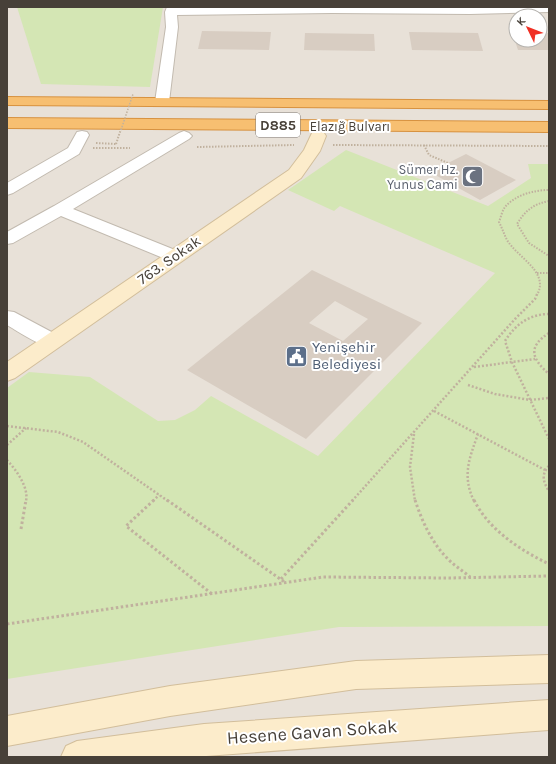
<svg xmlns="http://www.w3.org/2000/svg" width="556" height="764" font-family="Karla,sans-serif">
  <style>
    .residential { fill: #e8e1d8; fill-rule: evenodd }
    .green { fill: #d4e6b4 }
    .building { fill: #d8cdc2; fill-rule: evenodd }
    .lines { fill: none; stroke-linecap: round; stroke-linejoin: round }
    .street-casing { stroke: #c2baaf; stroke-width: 2 }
    .secondary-casing { stroke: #d2be9b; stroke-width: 2 }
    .highway-casing { stroke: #d79240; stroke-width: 2 }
    .path-far2 { stroke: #c0b19e; stroke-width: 2; stroke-dasharray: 1.5 1.5; stroke-linecap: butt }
    .path-far1 { stroke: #c0b19e; stroke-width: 2.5; stroke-dasharray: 2 2; stroke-linecap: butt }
    .path { stroke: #c0b19e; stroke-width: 3; stroke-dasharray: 2.5 2.5; stroke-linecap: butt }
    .street { fill: #fff; fill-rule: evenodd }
    .secondary { fill: #fceccb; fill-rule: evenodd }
    .highway { fill: #f7bf71; fill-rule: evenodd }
    .path-bridge-far1 { stroke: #c0b19e; stroke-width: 1.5; stroke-dasharray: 1.5 1.5; stroke-linecap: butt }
    .path-bridge { stroke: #c0b19e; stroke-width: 2; stroke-dasharray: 1.5 1.5; stroke-linecap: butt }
    .labels { text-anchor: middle; stroke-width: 4; stroke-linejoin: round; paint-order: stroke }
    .far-street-label { font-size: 13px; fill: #474038; stroke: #fff }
    .far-worship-label { font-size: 13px; fill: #5b616d; stroke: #fff; text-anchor: end }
    .shield { fill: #fff; stroke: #7e7974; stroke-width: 1 }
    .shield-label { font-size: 14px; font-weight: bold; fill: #474038 }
    .street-label { font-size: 15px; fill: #474038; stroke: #fff }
    .service-label { font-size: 15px; fill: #4e5e75; stroke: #fff; text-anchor: start }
    .near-street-label { font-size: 18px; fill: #474038; stroke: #fff }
  </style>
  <rect width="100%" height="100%" fill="#f4f0e9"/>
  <path class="residential" d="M7,7H549V757H7ZM516,16H540V40H516Z"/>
  <g class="green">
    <polygon points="17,7 163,7 150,87 41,84"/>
    <polygon points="346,150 488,206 531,178 528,164 549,164 549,626 339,627 7,679 7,388 29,372 90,377 158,421 175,420 195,410 211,396 318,456 495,273 340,206 334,211 288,190"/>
  </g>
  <g class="building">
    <polygon points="202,31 271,32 269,50 198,49"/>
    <polygon points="409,32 478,33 483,51 412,50"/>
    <polygon points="512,32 516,32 516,40 540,40 540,33 549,33 549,50 518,50"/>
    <polygon points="305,33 374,34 375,51 304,50"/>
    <polygon points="466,154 516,180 480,200 430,172"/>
    <path d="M312,270L422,323L306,439L187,370ZM335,301L368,319L343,341L309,323Z"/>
  </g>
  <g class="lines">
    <defs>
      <g id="street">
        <polygon points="167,7 179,7 178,8 549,7 549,12 470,14 332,13 177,15 178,27 169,102 167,105 162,106 157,105 155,102 166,27 165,12"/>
        <polygon points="82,131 87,132 89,135 79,154 13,193 7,195 7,183 68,148 77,132"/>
        <polygon points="184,131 189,133 192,136 189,139 73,209 180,252 183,256 180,260 174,262 168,260 61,216 13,243 7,244 7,232 54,206 179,133"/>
        <path d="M7,311L14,312L59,336L62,341L59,346C44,350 21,333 7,325Z"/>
      </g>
      <g id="secondary">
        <polygon points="318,131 324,133 326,136 320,151 301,178 15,378 7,381 7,362 289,170 304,150 312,133"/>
        <polygon points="549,655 549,683 356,689 170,716 7,746 7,716 170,686 356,661"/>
        <polygon points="549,700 549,730 193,757 61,757 66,746 77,741 204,724"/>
      </g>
      <g id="highway">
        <polygon points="7,97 549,101 549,109 7,105"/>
        <polygon points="7,118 549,122 549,132 7,128"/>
      </g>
    </defs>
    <use href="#street" class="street-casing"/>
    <use href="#secondary" class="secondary-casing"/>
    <use href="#highway" class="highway-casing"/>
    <g class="path-far2">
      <polyline points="96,143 116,144"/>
      <polyline points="333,145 549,146"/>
      <polyline points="424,145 429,155 448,163"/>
      <polyline points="197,147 294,145"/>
      <polyline points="93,148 130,148"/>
      <path d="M549,201C533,204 525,211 517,224L529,243L549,256"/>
      <polyline points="537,273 549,273"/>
      <path d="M538,293C548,271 517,257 507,240C504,234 502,228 499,222C501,217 502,211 505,207C515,195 534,190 549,190"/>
    </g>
    <g class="path-far1">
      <path d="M549,314C529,314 515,325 505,341L512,362L549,439"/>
      <path d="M549,333C527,347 532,359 549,374"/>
      <polyline points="474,367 535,359"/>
      <polyline points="468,385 495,394 530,400 549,398"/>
      <polyline points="434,411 545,470"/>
      <polyline points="7,426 58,432 83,442 168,501"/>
      <polyline points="414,434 410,467 415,501"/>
      <polyline points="7,445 26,428"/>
      <path d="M7,460C16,470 29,487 26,501"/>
      <path d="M549,466C541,474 543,482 549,491"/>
      <polyline points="153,501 159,495"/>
      <polyline points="352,501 515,319 535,299 538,292"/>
      <path d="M474,501C462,476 469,459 478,434"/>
    </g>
    <g class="path">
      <polyline points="154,500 126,526 212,594"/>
      <polyline points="167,500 286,583"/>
      <path d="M415,500C422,521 431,541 446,557C453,565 462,570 470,577"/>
      <path d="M474,500C489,530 520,550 549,564"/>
      <polyline points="21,529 26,500"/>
      <polyline points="281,579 353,500"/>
      <polyline points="7,624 323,577 449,578 549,576"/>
    </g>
    <use href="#street" class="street"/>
    <use href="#secondary" class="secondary"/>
    <use href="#highway" class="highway"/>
    <polyline class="path-bridge-far1" points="121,130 133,94"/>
    <polyline class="path-bridge" points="116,144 121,129"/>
  </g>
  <defs>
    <symbol id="mosque-square" viewBox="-11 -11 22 22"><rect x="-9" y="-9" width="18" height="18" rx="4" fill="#6b7280" stroke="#fff"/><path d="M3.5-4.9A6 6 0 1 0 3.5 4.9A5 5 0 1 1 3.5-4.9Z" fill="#fff"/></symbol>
    <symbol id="civic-square" viewBox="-11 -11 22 22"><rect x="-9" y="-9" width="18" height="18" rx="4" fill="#5c6f8a" stroke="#fff"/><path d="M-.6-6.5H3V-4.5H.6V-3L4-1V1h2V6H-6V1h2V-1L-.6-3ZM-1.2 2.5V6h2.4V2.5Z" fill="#fff"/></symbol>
  </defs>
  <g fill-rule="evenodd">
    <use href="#mosque-square" x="460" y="164" width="25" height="25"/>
    <use href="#civic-square" x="284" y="344" width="25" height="25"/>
  </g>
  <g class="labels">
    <g class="far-street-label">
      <text x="350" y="131">Elazığ Bulvarı</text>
    </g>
    <g class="far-worship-label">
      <text x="458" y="174">Sümer Hz.<tspan x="458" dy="15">Yunus Cami</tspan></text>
    </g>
    <rect class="shield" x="256" y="113" width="44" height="24" rx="3"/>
    <g class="shield-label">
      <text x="278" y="130">D885</text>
    </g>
    <g class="street-label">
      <text transform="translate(169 260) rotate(-35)" y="5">763. Sokak</text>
    </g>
    <g class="service-label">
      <text x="312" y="352">Yenişehir<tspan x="312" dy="17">Belediyesi</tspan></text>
    </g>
    <g class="near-street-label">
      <text transform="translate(312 732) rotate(-4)" y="6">Hesene Gavan Sokak</text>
    </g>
  </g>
  <rect width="556" height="764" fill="none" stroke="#474038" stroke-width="16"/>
  <g transform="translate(528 28) rotate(313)"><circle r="19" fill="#ffffff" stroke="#b5b3af"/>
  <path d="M0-3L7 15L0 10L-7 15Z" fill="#f03024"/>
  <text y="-6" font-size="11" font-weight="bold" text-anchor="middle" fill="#474038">K</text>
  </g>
</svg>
